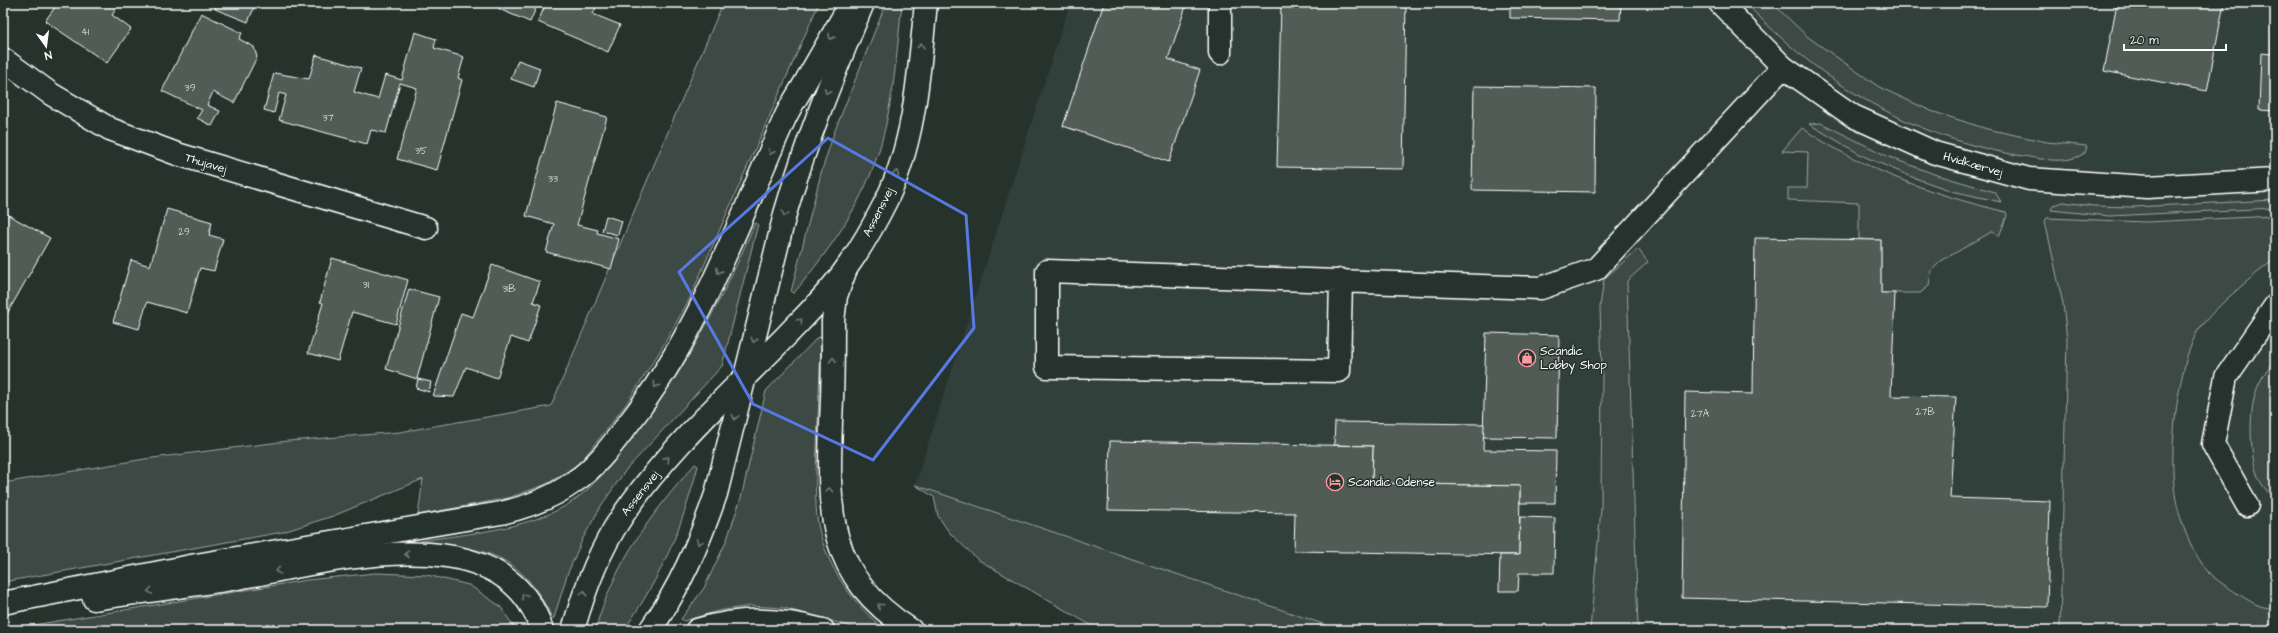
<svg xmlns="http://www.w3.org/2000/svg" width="2278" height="633" font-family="'Architects Daughter',sans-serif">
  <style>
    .built { fill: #333f3a }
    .green { fill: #3e4944; stroke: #9ea4a2 }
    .building { fill: #515c57; stroke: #fff }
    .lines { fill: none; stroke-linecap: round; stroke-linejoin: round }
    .minor-casing { stroke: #fff; stroke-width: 25 }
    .major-casing { stroke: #fff; stroke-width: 25 }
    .highway-casing { stroke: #fff; stroke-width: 25 }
    .minor { stroke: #26332d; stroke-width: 22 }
    .major { stroke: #26332d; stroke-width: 22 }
    .highway { stroke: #26332d; stroke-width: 22 }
    .oneway { stroke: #727a76 }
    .marked { fill: none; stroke: #567ae2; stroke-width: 3; stroke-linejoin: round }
    .labels { text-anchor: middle; stroke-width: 3; stroke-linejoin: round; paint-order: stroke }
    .number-label { font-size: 10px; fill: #d4d6d5 }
    .street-label { font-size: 12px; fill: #fff; stroke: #26332d }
    .poi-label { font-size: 12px; fill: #fff; stroke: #26332d; text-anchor: start }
  </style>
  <rect width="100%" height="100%" fill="#26332d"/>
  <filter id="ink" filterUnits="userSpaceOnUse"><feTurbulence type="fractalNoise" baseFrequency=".025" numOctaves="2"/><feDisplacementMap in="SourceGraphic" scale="8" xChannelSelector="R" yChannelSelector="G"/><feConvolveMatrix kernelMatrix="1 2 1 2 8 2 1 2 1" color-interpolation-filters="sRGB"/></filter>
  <g filter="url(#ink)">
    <polygon class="built" points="1070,3 2275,3 2275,630 1376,630 1332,627 915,485"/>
    <g class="green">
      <polygon points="723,3 819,3 689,300 660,351 627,403 602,435 580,463 547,484 508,498 418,515 423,479 333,516 283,532 3,582 3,483 145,459 288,441 400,432 551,406"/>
      <path d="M886,3H902C897,50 894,98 881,144C865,201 831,248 794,293L791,292L821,173L834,133Z"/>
      <path d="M1746,3H1772L1808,37L1879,87L1931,111L1987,129L2047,142L2087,146L2085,153C2067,165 2042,159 2023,156C1914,139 1820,83 1746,3Z"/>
      <polygon points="1821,123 1889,157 1934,174 1995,192 2001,202 1952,191 1912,177 1863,156 1809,124"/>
      <path d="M1802,128C1864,170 1934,195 2006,212L2007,216L1999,236L1993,231L1941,261L1931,271L1929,286L1920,293H1881V240L1859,239V203L1788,200V188H1807L1808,152L1782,151Z"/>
      <polygon points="2275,200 2275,208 2109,216 2051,210 2053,205 2063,202 2094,206 2133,207"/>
      <path d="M2275,216V259C2254,275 2208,312 2196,334C2176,374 2166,465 2178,509C2184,532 2194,555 2209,573C2215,580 2246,599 2255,604C2261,607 2269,608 2275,609V630H2060L2067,339L2063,304L2045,221L2047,218L2146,222Z"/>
      <path d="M755,223L758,224L722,366L625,471L601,506L582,540L567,575L554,618H552C522,554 486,547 421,544V541C469,533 524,530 567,505C593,489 612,464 631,440C683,374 722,301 755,223Z"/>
      <polygon points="1638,249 1648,262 1627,281 1638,630 1590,630 1601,509 1602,369 1600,307 1604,279"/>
      <path d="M818,337L821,338C820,374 818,411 817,448C816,473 814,500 818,524C826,566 853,605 886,630H864L784,608L750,606L718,611L684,621L681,619L704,588L726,542L741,498L766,391Z"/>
      <path d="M2275,358V501C2270,494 2264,488 2260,481C2250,463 2249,419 2254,399C2257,383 2267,370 2275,358Z"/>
      <path d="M695,464L698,466C681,531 662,575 624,630H595C615,562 649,517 695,464Z"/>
      <polygon points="915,485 1332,627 1376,630 1099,630 977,559 949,532 938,516 934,497"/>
      <polygon points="375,573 427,575 469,585 500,606 516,630 3,630 307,580"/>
    </g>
    <g class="building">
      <polygon points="58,3 120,3 112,15 131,29 107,63 45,21"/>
      <polygon points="217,3 256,3 248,22 215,9"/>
      <polygon points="502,3 538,3 530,22 499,9"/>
      <polygon points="546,3 598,3 593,14 620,25 608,52 538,22"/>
      <polygon points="1104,3 1187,3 1168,59 1200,70 1169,162 1063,126"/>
      <polygon points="1281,3 1406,3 1403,169 1277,167"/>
      <polygon points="1510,3 1621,3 1620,20 1510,18"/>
      <polygon points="2117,3 2224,3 2207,91 2104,71"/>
      <polygon points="201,13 242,33 239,39 254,47 257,57 234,103 213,92 207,105 220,111 212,126 197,118 202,110 162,91"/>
      <polygon points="2272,23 2275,24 2275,111 2259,110 2261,53 2271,54"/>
      <polygon points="415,32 436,39 434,48 464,57 458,78 462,80 437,170 397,159 417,88 400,83 386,133 371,130 367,144 279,120 286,95 279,93 274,113 264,110 274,73 309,79 316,55 361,68 354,92 378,99 385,75 402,80"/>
      <polygon points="518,60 540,68 534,87 511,79"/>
      <polygon points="1474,86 1596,88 1595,192 1472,190"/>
      <polygon points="557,103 607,117 577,225 598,230 597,233 619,239 611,269 546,252 554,224 526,216"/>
      <polygon points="167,209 212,222 209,235 223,239 214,271 200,268 187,313 147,302 139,329 113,322 131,260 150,266"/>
      <polygon points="3,212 50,238 3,321"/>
      <polygon points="606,216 622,221 618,235 602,231"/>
      <polygon points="1755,238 1881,240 1881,293 1895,293 1891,396 1956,397 1950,498 2050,501 2047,607 1682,598 1685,392 1753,394"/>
      <polygon points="332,258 408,280 396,324 352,312 338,361 308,353 323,303 320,302"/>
      <polygon points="492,265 540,282 533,302 541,305 528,343 511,337 497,378 466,367 454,397 433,396 461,313 473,317"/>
      <polygon points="409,289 439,297 417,379 386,369"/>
      <polygon points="1486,333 1559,335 1557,438 1483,437"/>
      <polygon points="418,379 431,382 429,392 416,388"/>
      <polygon points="1335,422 1484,424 1483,450 1556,451 1555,503 1520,503 1520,486 1372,483 1373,446 1334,445"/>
      <polygon points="1110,441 1373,446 1372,483 1520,486 1519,555 1294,551 1295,513 1108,510"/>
      <polygon points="1520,517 1555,518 1554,573 1519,573 1518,591 1499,591 1500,555 1519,555"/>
    </g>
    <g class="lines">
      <defs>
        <g id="minor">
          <polyline points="1720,3 1783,67 1853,116 1935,153 2029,179 2147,187 2275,180"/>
          <polyline points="1220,53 1220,3"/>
          <polyline points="3,59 51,94 110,129 177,154 426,228"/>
          <polyline points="1341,280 1339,371 1047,367 1047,271 1541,288 1596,269 1783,67"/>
          <polyline points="2247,505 2213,444 2226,377 2275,306"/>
        </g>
        <g id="major">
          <path d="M573,630C584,591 598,552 621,518C664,453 731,392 786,336C806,315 828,294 845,270C861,248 875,223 887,199C916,138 919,69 926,3"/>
          <path d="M650,630C680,588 699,543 716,494L785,214C806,141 834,73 863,3"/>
        </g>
        <g id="highway">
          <path d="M846,269L836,296L833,321C833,354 833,388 831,421C828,513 826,575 911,630"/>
          <path d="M94,599C142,592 190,586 238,578C328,562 504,511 542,630"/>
          <path d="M3,603L196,565L501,513C527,507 552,498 574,482C596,467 612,445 628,424C700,332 737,225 784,120C790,106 799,94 806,81C821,55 836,29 851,3"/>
          <path d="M697,630C741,617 779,618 823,630"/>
        </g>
      </defs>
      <use href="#minor" class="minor-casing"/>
      <use href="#major" class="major-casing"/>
      <use href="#highway" class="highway-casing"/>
      <use href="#minor" class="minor"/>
      <use href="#major" class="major"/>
      <use href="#highway" class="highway"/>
    </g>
    <defs><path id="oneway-chevron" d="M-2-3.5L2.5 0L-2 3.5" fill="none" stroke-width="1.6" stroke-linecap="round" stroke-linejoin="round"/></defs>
    <g class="oneway">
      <use href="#oneway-chevron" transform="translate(831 37) rotate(120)"/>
      <use href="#oneway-chevron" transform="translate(921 46) rotate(-84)"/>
      <use href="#oneway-chevron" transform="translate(827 91) rotate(112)"/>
      <use href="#oneway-chevron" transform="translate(771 152) rotate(113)"/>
      <use href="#oneway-chevron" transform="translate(896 173) rotate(-70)"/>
      <use href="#oneway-chevron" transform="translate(785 214) rotate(105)"/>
      <use href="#oneway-chevron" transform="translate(719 271) rotate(116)"/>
      <use href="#oneway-chevron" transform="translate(800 321) rotate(-46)"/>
      <use href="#oneway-chevron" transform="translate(754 340) rotate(104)"/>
      <use href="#oneway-chevron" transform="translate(833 360) rotate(-90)"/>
      <use href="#oneway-chevron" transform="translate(656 385) rotate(124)"/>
      <use href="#oneway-chevron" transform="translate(735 417) rotate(103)"/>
      <use href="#oneway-chevron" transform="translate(667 459) rotate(-48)"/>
      <use href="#oneway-chevron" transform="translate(829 490) rotate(-93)"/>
      <use href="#oneway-chevron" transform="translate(699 542) rotate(114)"/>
      <use href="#oneway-chevron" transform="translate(407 554) rotate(-180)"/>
      <use href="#oneway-chevron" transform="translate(278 571) rotate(170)"/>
      <use href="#oneway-chevron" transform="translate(150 591) rotate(172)"/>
      <use href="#oneway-chevron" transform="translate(584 593) rotate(-72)"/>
      <use href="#oneway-chevron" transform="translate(524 596) rotate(-127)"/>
      <use href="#oneway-chevron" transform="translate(880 606) rotate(-137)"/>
    </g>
  </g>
  <path class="marked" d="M828,138L966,215L974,328L873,460L753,404L679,272Z"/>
  <defs>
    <symbol id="shop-ring" viewBox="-11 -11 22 22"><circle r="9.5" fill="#26332d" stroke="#ff9aa2" stroke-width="1.5"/><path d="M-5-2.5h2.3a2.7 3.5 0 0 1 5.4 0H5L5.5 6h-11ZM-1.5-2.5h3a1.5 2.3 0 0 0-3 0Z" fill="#ff9aa2"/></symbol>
    <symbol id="hotel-ring" viewBox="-11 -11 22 22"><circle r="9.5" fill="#26332d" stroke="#ff9aa2" stroke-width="1.5"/><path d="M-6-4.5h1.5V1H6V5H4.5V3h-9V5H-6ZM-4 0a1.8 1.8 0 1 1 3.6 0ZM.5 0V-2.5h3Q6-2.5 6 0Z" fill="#ff9aa2"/></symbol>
  </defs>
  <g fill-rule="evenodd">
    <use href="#shop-ring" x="1517" y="348" width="20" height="20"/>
    <use href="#hotel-ring" x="1325" y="472" width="20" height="20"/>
  </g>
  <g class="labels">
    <g class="number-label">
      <text x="85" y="35">41</text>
      <text x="190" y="91">39</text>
      <text x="328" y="121">37</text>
      <text x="421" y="154">35</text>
      <text x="553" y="182">33</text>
      <text x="184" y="235">29</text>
      <text x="366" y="288">31</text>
      <text x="509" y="292">31B</text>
      <text x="1925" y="415">27B</text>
      <text x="1700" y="417">27A</text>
    </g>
    <g class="street-label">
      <text transform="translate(206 163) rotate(17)" y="4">Thujavej</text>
      <text transform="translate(1973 164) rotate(16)" y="4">Hvidkærvej</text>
      <text transform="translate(878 212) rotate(-63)" y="4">Assensvej</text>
      <text transform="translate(640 493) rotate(-52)" y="4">Assensvej</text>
    </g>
    <g class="poi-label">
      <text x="1540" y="355">Scandic<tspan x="1540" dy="14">Lobby Shop</tspan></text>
      <text x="1348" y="486">Scandic Odense</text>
    </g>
  </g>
  <rect width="2278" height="633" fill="none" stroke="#26332d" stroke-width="16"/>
  <rect x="8" y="8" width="2262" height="617" fill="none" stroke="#fff" stroke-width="1.5" filter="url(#ink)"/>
  <g transform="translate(46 46) rotate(166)" stroke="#26332d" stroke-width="3" paint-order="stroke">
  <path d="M0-3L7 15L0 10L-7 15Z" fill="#ffffff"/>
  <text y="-6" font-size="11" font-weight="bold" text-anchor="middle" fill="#ffffff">N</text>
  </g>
  <path d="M2124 44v6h102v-6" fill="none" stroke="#ffffff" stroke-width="2"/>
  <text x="2130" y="44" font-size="12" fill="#ffffff" stroke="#26332d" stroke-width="3" paint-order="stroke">20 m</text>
</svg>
